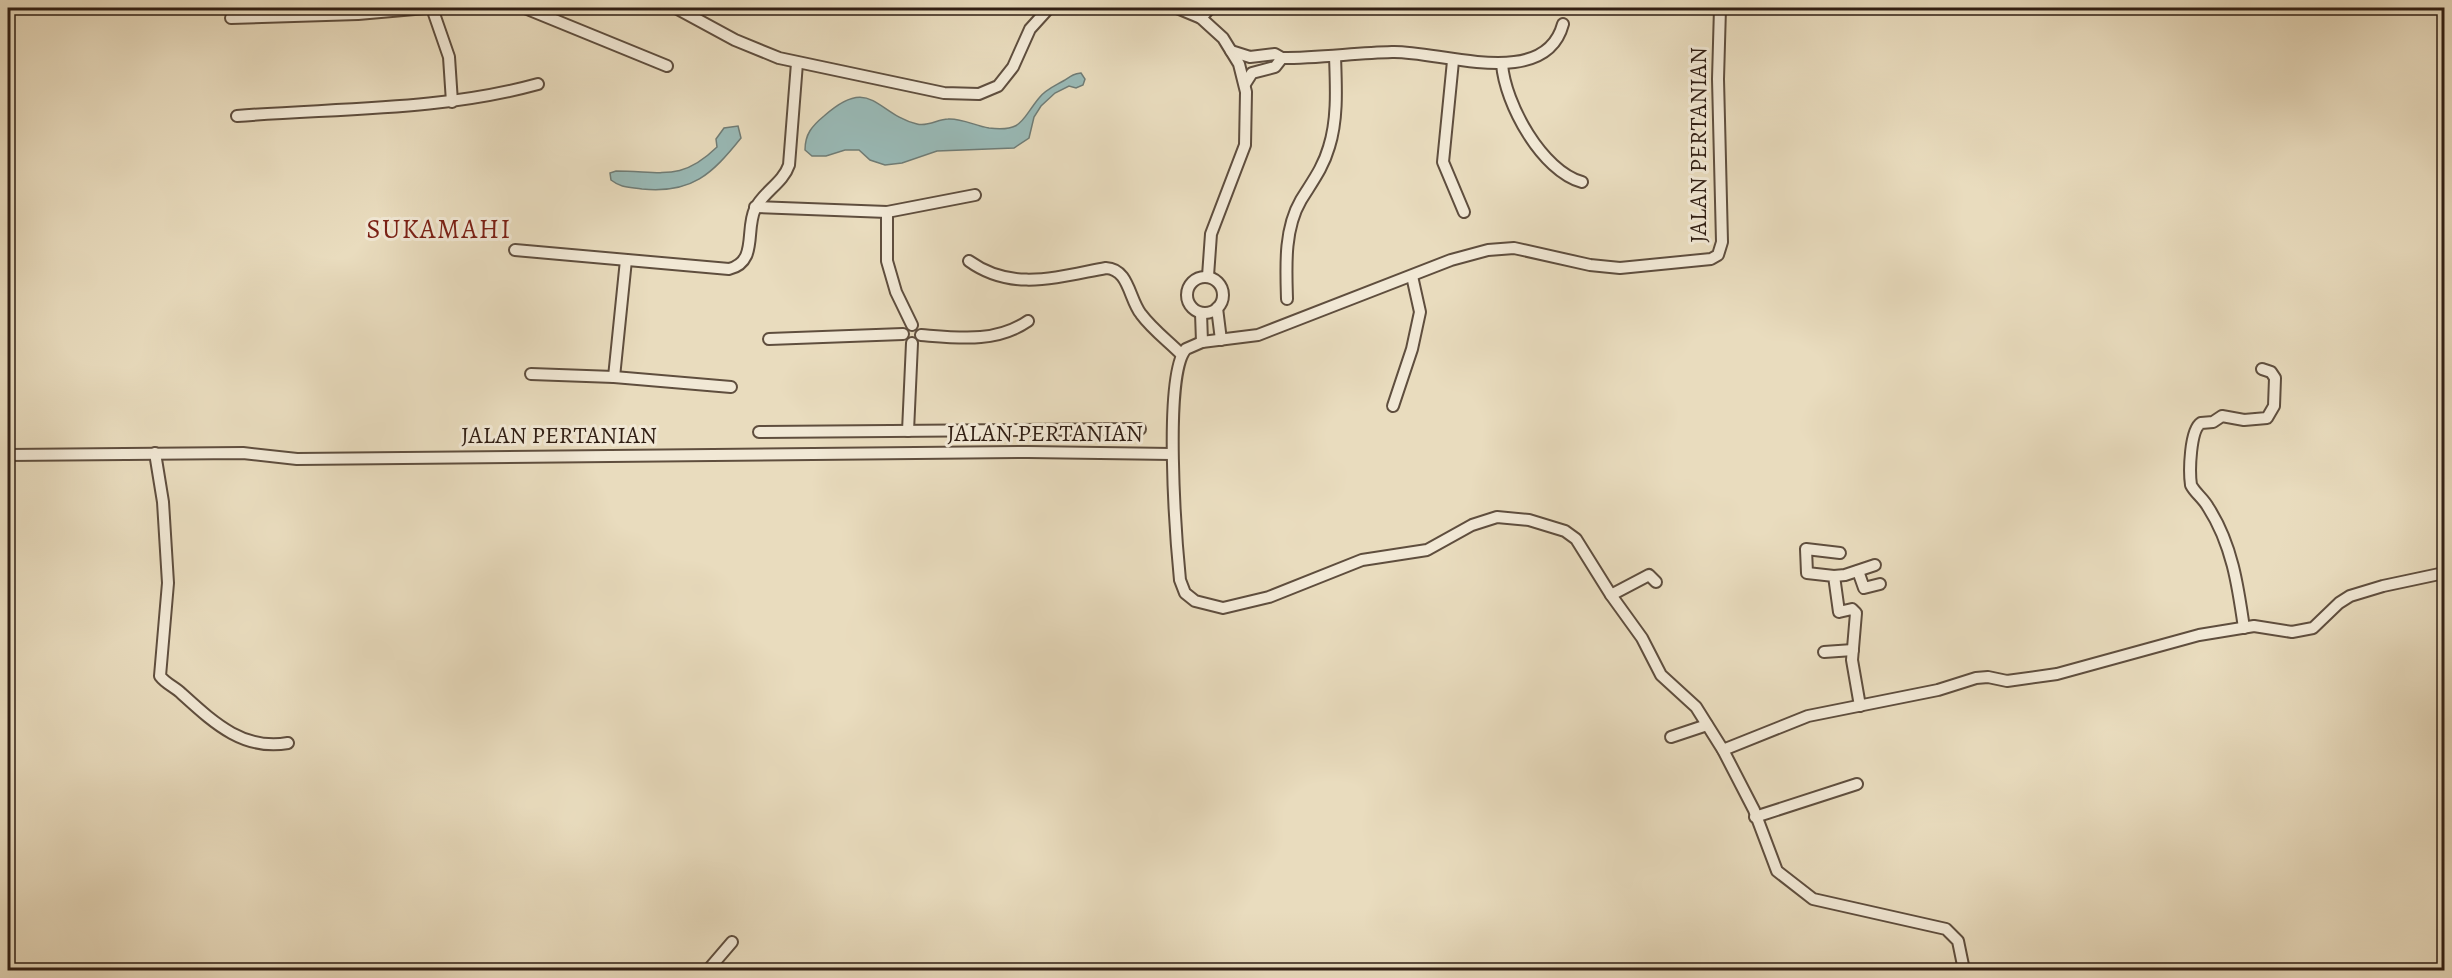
<svg xmlns="http://www.w3.org/2000/svg" width="2452" height="978" font-family="Alegreya,serif">
  <style>
    .water { fill: #99bab7; stroke: #6f7c76; stroke-width: 1.5 }
    .lines { fill: none; stroke-linecap: round; stroke-linejoin: round }
    .minor-casing { stroke: #5f4e3e; stroke-width: 14 }
    .minor { stroke: #f1e8d5; stroke-width: 10 }
    .labels { text-anchor: middle; stroke-width: 6; stroke-linejoin: round; paint-order: stroke }
    .street-label { font-size: 24px; fill: #311f14; stroke: #f1e8d5 }
    .quarter-label { font-size: 27px; letter-spacing: 1.5px; fill: #7a1f14; stroke: #f1e8d5 }
  </style>
  <rect width="100%" height="100%" fill="#e9dcbe"/>
  <filter id="stains"><feTurbulence type="fractalNoise" baseFrequency=".00333" numOctaves="4"/><feColorMatrix values="0 0 0 0 .2 0 0 0 0 .09 0 0 0 0 .02 0 0 0 .5 -.17"/></filter>
  <radialGradient id="worn" r=".72"><stop offset=".6" stop-color="#630" stop-opacity="0"/><stop offset="1" stop-color="#630" stop-opacity=".3"/></radialGradient>
  <g class="water">
    <path d="M1081,73L1085,79L1083,85L1076,88L1069,86L1055,93L1041,106L1034,117L1029,138L1014,148L937,151L902,163L885,165L870,160L859,150H845L826,156H812L805,150C805,134 812,126 824,116C871,74 876,114 917,124C928,127 938,119 948,119C962,118 975,126 989,128C1023,132 1021,120 1039,98C1046,89 1055,86 1065,80C1071,76 1073,74 1081,73Z"/>
    <path d="M738,126L741,138C712,174 692,194 642,189C630,187 621,188 611,180L610,173L616,171C662,171 681,182 717,147L716,139L724,128Z"/>
  </g>
  <g class="lines">
    <defs>
      <g id="minor">
        <polyline points="432,8 449,57 452,102"/>
        <polyline points="525,8 667,66"/>
        <polyline points="676,8 735,40 779,58 944,93 979,94 998,86 1013,67 1030,29 1049,8"/>
        <polyline points="1177,8 1201,18 1223,38 1239,64 1246,92 1245,145 1211,234 1208,276"/>
        <path d="M1720,8L1718,79L1722,242L1718,255L1711,259L1620,268L1590,265L1514,248L1488,250L1451,260L1258,335L1202,342L1186,349C1163,374 1176,540 1180,580L1185,593L1195,601L1223,608L1269,597L1362,560L1427,550L1472,525L1497,517L1529,520L1565,531L1576,539L1611,595L1642,638L1661,675L1696,707L1723,750L1754,810L1777,871L1813,899L1946,929L1958,941L1964,970"/>
        <polyline points="231,18 358,14 426,8"/>
        <polyline points="1201,18 1210,8"/>
        <path d="M1231,51L1250,57L1275,54L1282,58C1319,58 1355,53 1392,52C1438,50 1545,92 1563,24"/>
        <polyline points="1453,61 1443,162 1464,212"/>
        <path d="M1502,64C1505,104 1542,171 1582,182"/>
        <polyline points="1245,84 1252,73 1275,67 1282,58"/>
        <path d="M237,116C337,108 440,111 538,84"/>
        <polyline points="755,207 887,212 975,195"/>
        <polyline points="887,212 887,261 896,292 912,325"/>
        <path d="M515,250L729,269C758,262 745,230 755,209C763,192 783,183 789,165L797,63"/>
        <path d="M969,261C1012,292 1057,277 1106,268C1129,269 1129,299 1141,314C1152,329 1168,341 1181,354"/>
        <circle cx="1205" cy="295" r="18"/>
        <path d="M1287,299C1286,266 1284,229 1301,200C1312,182 1323,168 1329,147C1338,119 1336,86 1335,56"/>
        <polyline points="1217,308 1221,340"/>
        <polyline points="1201,313 1202,342"/>
        <path d="M921,335C959,338 996,343 1028,321"/>
        <polyline points="769,339 903,334"/>
        <polyline points="531,374 614,377 731,387"/>
        <polyline points="614,377 626,260"/>
        <polyline points="1393,406 1412,349 1420,312 1412,276"/>
        <polyline points="908,431 912,343"/>
        <polyline points="759,432 1140,429"/>
        <path d="M155,453L163,502L168,583L160,676C166,684 175,687 182,694C213,722 243,751 288,743"/>
        <polyline points="8,455 243,453 297,459 1028,452 1172,454"/>
        <polyline points="1840,553 1806,549 1807,573 1834,576 1839,612 1852,609 1856,613 1852,660 1860,706"/>
        <polyline points="1858,571 1864,588 1880,584"/>
        <polyline points="1834,576 1845,575 1875,565"/>
        <polyline points="1611,595 1649,575 1656,582"/>
        <path d="M2244,628C2238,586 2232,544 2208,507C2203,498 2195,493 2191,485C2189,471 2190,430 2201,423L2213,422L2222,416L2244,420L2267,418L2274,406L2275,378L2271,372L2262,369"/>
        <polyline points="1824,652 1853,650"/>
        <polyline points="1671,737 1707,725"/>
        <polyline points="1723,750 1808,716 1938,690 1976,678 1988,677 2007,681 2057,674 2199,635 2254,626 2292,632 2313,628 2339,603 2350,596 2383,586 2444,573"/>
        <polyline points="1755,817 1857,784"/>
        <polyline points="708,970 732,942"/>
      </g>
    </defs>
    <use href="#minor" class="minor-casing"/>
    <use href="#minor" class="minor"/>
  </g>
  <g class="labels">
    <g class="street-label">
      <text transform="translate(1698 145) rotate(-90)" y="8">JALAN PERTANIAN</text>
      <text x="1045" y="441">JALAN PERTANIAN</text>
      <text x="559" y="443">JALAN PERTANIAN</text>
    </g>
    <g class="quarter-label">
      <text x="439" y="238">SUKAMAHI</text>
    </g>
  </g>
  <rect width="2452" height="978" fill="none" stroke="#e9dcbe" stroke-width="30"/>
  <rect x="9" y="9" width="2434" height="960" fill="none" stroke="#311f14" stroke-width="3"/>
  <rect x="15" y="15" width="2422" height="948" fill="none" stroke="#311f14" stroke-width="1.5"/>
  <rect width="100%" height="100%" filter="url(#stains)"/>
  <rect width="100%" height="100%" fill="url(#worn)"/>
</svg>
